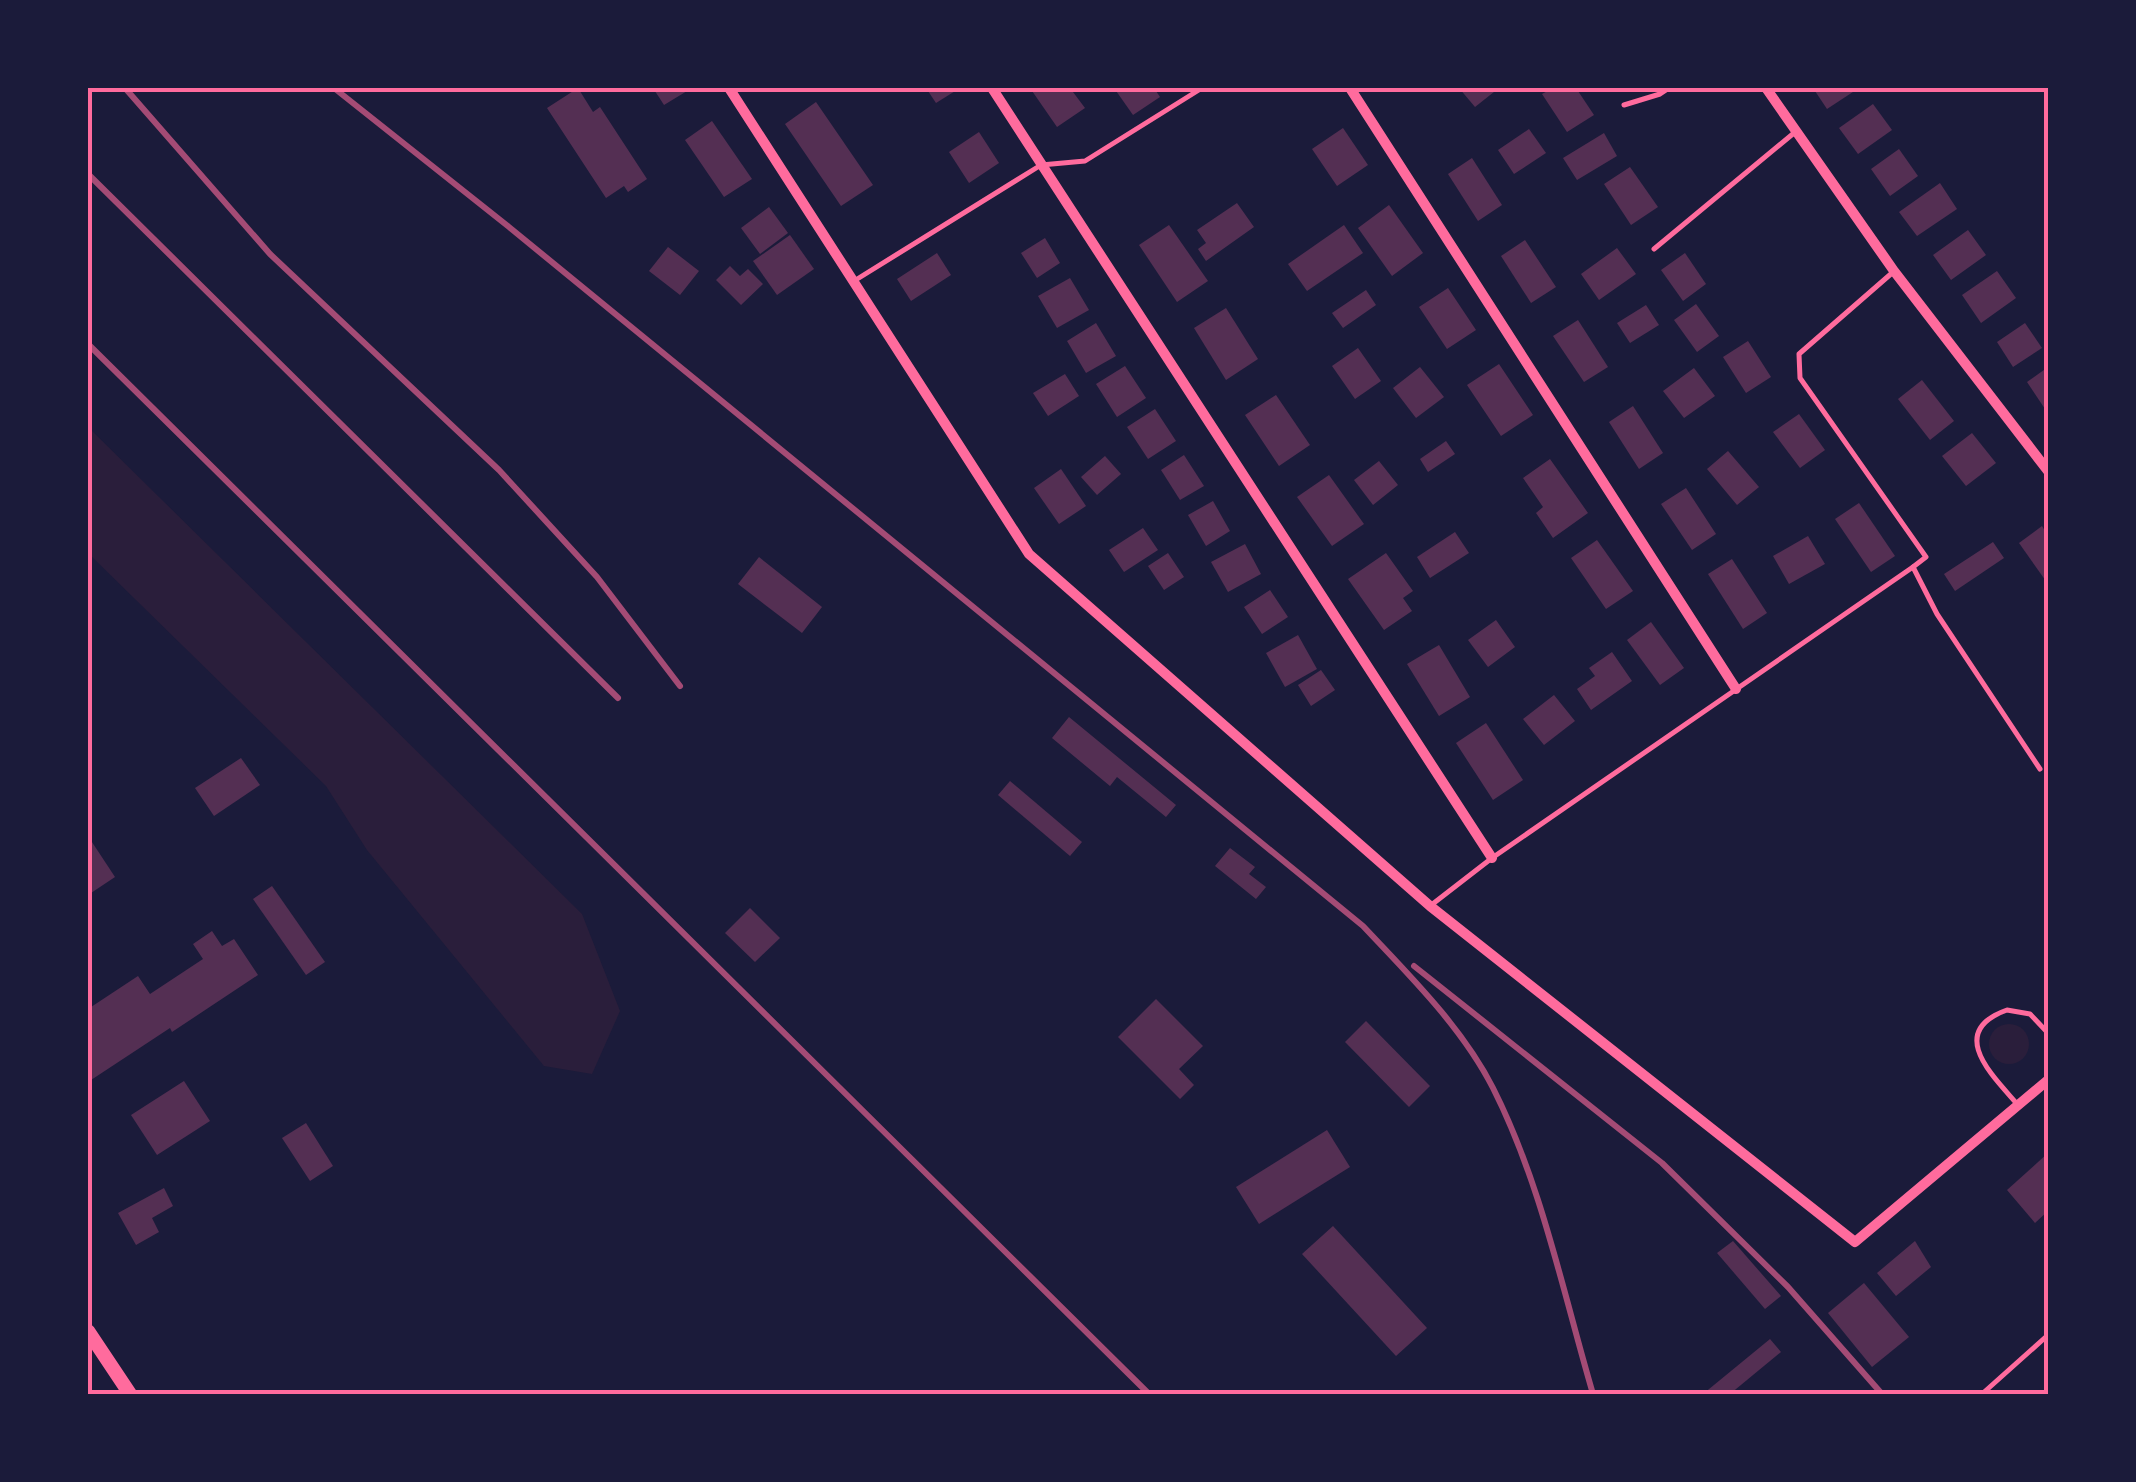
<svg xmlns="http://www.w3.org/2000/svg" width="2136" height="1482" font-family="Barlow,sans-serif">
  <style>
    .green { fill: #2a1e3b }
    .building { fill: #542f53 }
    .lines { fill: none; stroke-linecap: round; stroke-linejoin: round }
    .service { stroke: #ff6b9d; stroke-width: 5 }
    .minor { stroke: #ff6b9d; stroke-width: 10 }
    .secondary { stroke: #ff6b9d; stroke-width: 14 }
    .rail { stroke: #a44b75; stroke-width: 6 }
    .neatline { fill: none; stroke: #ff6b9d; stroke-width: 4 }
  </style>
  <rect width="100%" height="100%" fill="#1b1b3a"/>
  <g class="green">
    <polygon points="88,427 582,914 620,1011 592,1074 544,1066 367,850 326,786 88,553"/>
    <circle cx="2009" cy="1044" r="20"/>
  </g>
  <g class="building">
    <polygon points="578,88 593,112 600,107 647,179 628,192 624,186 606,198 547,108"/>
    <polygon points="653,88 692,88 664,105"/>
    <polygon points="926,88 960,88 936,103"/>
    <polygon points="1030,88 1070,88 1085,108 1057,127"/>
    <polygon points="1114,88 1154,88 1160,97 1133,115"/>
    <polygon points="1459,88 1499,88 1475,107"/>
    <polygon points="1553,88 1576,88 1594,115 1567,132 1542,94"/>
    <polygon points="1813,88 1859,88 1827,109"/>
    <polygon points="816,102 873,185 841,206 785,124"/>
    <polygon points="1873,104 1892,130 1858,154 1839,128"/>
    <polygon points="712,121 752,179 724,197 685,140"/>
    <polygon points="1343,128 1368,165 1337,186 1312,149"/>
    <polygon points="1529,129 1546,153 1514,174 1498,150"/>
    <polygon points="979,132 999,163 969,183 949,152"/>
    <polygon points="1604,133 1617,156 1577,180 1563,158"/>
    <polygon points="1899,149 1918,176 1890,196 1871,169"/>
    <polygon points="1472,158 1502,205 1478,221 1448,174"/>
    <polygon points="1630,167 1658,207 1631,225 1604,184"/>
    <polygon points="1940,183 1957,209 1917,236 1899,212"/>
    <polygon points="1237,203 1254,227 1206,261 1198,249 1206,243 1197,230"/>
    <polygon points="1389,205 1423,253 1392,276 1358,228"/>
    <polygon points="769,207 788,233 760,254 741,228"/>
    <polygon points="1169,225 1208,281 1177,302 1139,245"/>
    <polygon points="1344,225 1363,253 1307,291 1288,264"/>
    <polygon points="1968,230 1986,255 1951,280 1933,255"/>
    <polygon points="790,235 814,269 777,295 753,261"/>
    <polygon points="1045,238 1060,263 1037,278 1021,253"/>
    <polygon points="1525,240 1556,287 1531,303 1501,256"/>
    <polygon points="668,247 699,271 680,295 649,271"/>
    <polygon points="1617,248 1636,274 1599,300 1581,274"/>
    <polygon points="937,253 951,275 911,301 897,279"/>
    <polygon points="1685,253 1706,284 1683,301 1661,270"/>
    <polygon points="730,266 740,276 748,269 763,284 741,305 716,280"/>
    <polygon points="1997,271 2016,298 1981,323 1962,295"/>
    <polygon points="1070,278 1089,310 1057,328 1038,296"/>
    <polygon points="1448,288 1476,330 1447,349 1419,307"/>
    <polygon points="1366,290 1376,305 1343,328 1332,313"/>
    <polygon points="1696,304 1719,336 1697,352 1674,320"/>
    <polygon points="1646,305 1659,325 1630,343 1617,323"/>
    <polygon points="1226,308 1258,359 1226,380 1194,328"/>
    <polygon points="1578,320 1608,367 1584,382 1553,336"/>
    <polygon points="1096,323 1116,356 1086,373 1067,341"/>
    <polygon points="2025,323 2042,348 2013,367 1997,342"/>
    <polygon points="1748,341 1771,377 1746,393 1723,357"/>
    <polygon points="1358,348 1381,381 1355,399 1332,366"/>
    <polygon points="1499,364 1533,415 1501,436 1467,385"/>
    <polygon points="1125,366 1146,398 1117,417 1096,384"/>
    <polygon points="1420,367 1444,397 1416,418 1393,388"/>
    <polygon points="2048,367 2048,407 2045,409 2027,382"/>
    <polygon points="1694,368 1715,396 1684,418 1663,391"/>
    <polygon points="1065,374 1079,396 1048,416 1033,393"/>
    <polygon points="1922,380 1954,421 1930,440 1898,399"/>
    <polygon points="1276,395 1310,445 1279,466 1245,415"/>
    <polygon points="1633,406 1663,453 1639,469 1609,422"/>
    <polygon points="1155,409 1176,441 1148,459 1127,427"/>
    <polygon points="1799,414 1825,450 1800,468 1773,432"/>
    <polygon points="1972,433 1996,463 1966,486 1942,456"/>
    <polygon points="1446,441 1455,454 1428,472 1420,459"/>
    <polygon points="1728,451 1759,487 1737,505 1707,469"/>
    <polygon points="1184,455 1204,486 1180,500 1161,470"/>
    <polygon points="1105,456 1121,474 1097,495 1081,477"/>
    <polygon points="1550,459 1588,513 1553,538 1536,513 1543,507 1523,478"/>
    <polygon points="1379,461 1398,485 1373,505 1354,480"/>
    <polygon points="1061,469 1086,506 1059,524 1034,488"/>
    <polygon points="1329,475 1364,524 1332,546 1297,497"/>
    <polygon points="1686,488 1716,534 1692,550 1661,504"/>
    <polygon points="1213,501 1230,531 1206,546 1188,515"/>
    <polygon points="1859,503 1895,556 1871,572 1835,519"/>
    <polygon points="2042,526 2048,536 2048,584 2019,543"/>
    <polygon points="1143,528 1158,550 1124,572 1109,550"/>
    <polygon points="1455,532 1469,553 1430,578 1417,557"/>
    <polygon points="1808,536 1825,564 1789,584 1773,556"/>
    <polygon points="1597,540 1633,591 1606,609 1571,558"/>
    <polygon points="1993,542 2004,558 1955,591 1944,574"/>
    <polygon points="1245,544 1261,574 1228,592 1211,562"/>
    <polygon points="1168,553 1184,577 1164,590 1148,566"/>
    <polygon points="1386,553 1413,591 1403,598 1412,611 1384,630 1348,579"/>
    <polygon points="759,557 822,607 802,633 738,584"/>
    <polygon points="1732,559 1767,613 1743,629 1708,574"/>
    <polygon points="1270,590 1288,617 1262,634 1244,607"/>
    <polygon points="1496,620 1515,647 1488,667 1468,640"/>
    <polygon points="1651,622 1684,668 1660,685 1627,640"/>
    <polygon points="1298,635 1317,669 1285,687 1266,653"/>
    <polygon points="1439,645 1470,697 1439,716 1407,664"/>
    <polygon points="1612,652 1632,681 1591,710 1577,689 1595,676 1589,668"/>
    <polygon points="1321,670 1335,690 1311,706 1298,685"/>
    <polygon points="1554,695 1575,721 1544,745 1523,719"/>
    <polygon points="1069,717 1176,805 1166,817 1117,777 1110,786 1052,738"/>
    <polygon points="1486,723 1523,780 1493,800 1456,743"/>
    <polygon points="241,758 260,785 214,816 195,788"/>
    <polygon points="1010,781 1082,842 1070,856 998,795"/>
    <polygon points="88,836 115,877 88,895"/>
    <polygon points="1230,848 1255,867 1249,874 1266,887 1256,899 1215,866"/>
    <polygon points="272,886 325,962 306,975 253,899"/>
    <polygon points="750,908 780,938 755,962 725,933"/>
    <polygon points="212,931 222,946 234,939 258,975 172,1032 170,1028 88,1082 88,1009 138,976 150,994 203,959 193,944"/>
    <polygon points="1156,999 1203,1046 1179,1069 1194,1085 1180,1099 1118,1037"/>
    <polygon points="1366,1021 1430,1086 1409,1107 1345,1042"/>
    <polygon points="184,1081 210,1121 157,1155 131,1115"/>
    <polygon points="306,1123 333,1166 310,1181 282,1138"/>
    <polygon points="1327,1130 1350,1167 1259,1224 1236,1187"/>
    <polygon points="2048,1153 2048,1211 2035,1223 2007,1190"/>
    <polygon points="164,1188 173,1206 152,1218 159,1232 136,1245 118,1213"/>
    <polygon points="1333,1226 1427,1328 1396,1356 1302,1254"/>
    <polygon points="1733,1241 1781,1296 1765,1309 1717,1253"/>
    <polygon points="1915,1241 1931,1267 1896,1296 1877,1273"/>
    <polygon points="1864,1283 1909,1337 1872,1367 1828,1313"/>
    <polygon points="1770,1339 1781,1352 1730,1394 1703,1394"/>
  </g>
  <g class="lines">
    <g class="service">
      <polyline points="1624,105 1660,94 1669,88"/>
      <polyline points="1654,249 1794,133"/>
      <polyline points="1892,273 1799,354 1800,378 1926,557 1913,567"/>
      <polyline points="854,281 1041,165 1085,161 1202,88"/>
      <polyline points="1430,906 1492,858 1913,567 1937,614 2040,769"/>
      <path d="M2018,1105C1994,1077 1945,1032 2007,1010L2030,1014L2048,1033"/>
      <polyline points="1982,1394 2048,1335"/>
    </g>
    <g class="minor">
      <polyline points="729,88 1029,554 1430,906 1855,1242 2048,1080"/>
      <polyline points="992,88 1492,858"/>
      <polyline points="1350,88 1736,689"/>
      <polyline points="1766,88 1894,271 2048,471"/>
    </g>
    <polyline class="secondary" points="88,1331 130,1394"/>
    <g class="rail">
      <polyline points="125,88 270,254 499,470 597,577 680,686"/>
      <path d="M334,88L509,227L1363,926C1409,975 1462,1027 1493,1088C1541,1183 1563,1292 1593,1394"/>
      <polyline points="88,174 618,698"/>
      <polyline points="88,344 1149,1394"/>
      <polyline points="1414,966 1662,1163 1788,1287 1882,1394"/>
    </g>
  </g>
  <rect width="2136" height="1482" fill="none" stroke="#1b1b3a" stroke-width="180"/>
  <rect x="90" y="90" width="1956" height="1302" class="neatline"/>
</svg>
